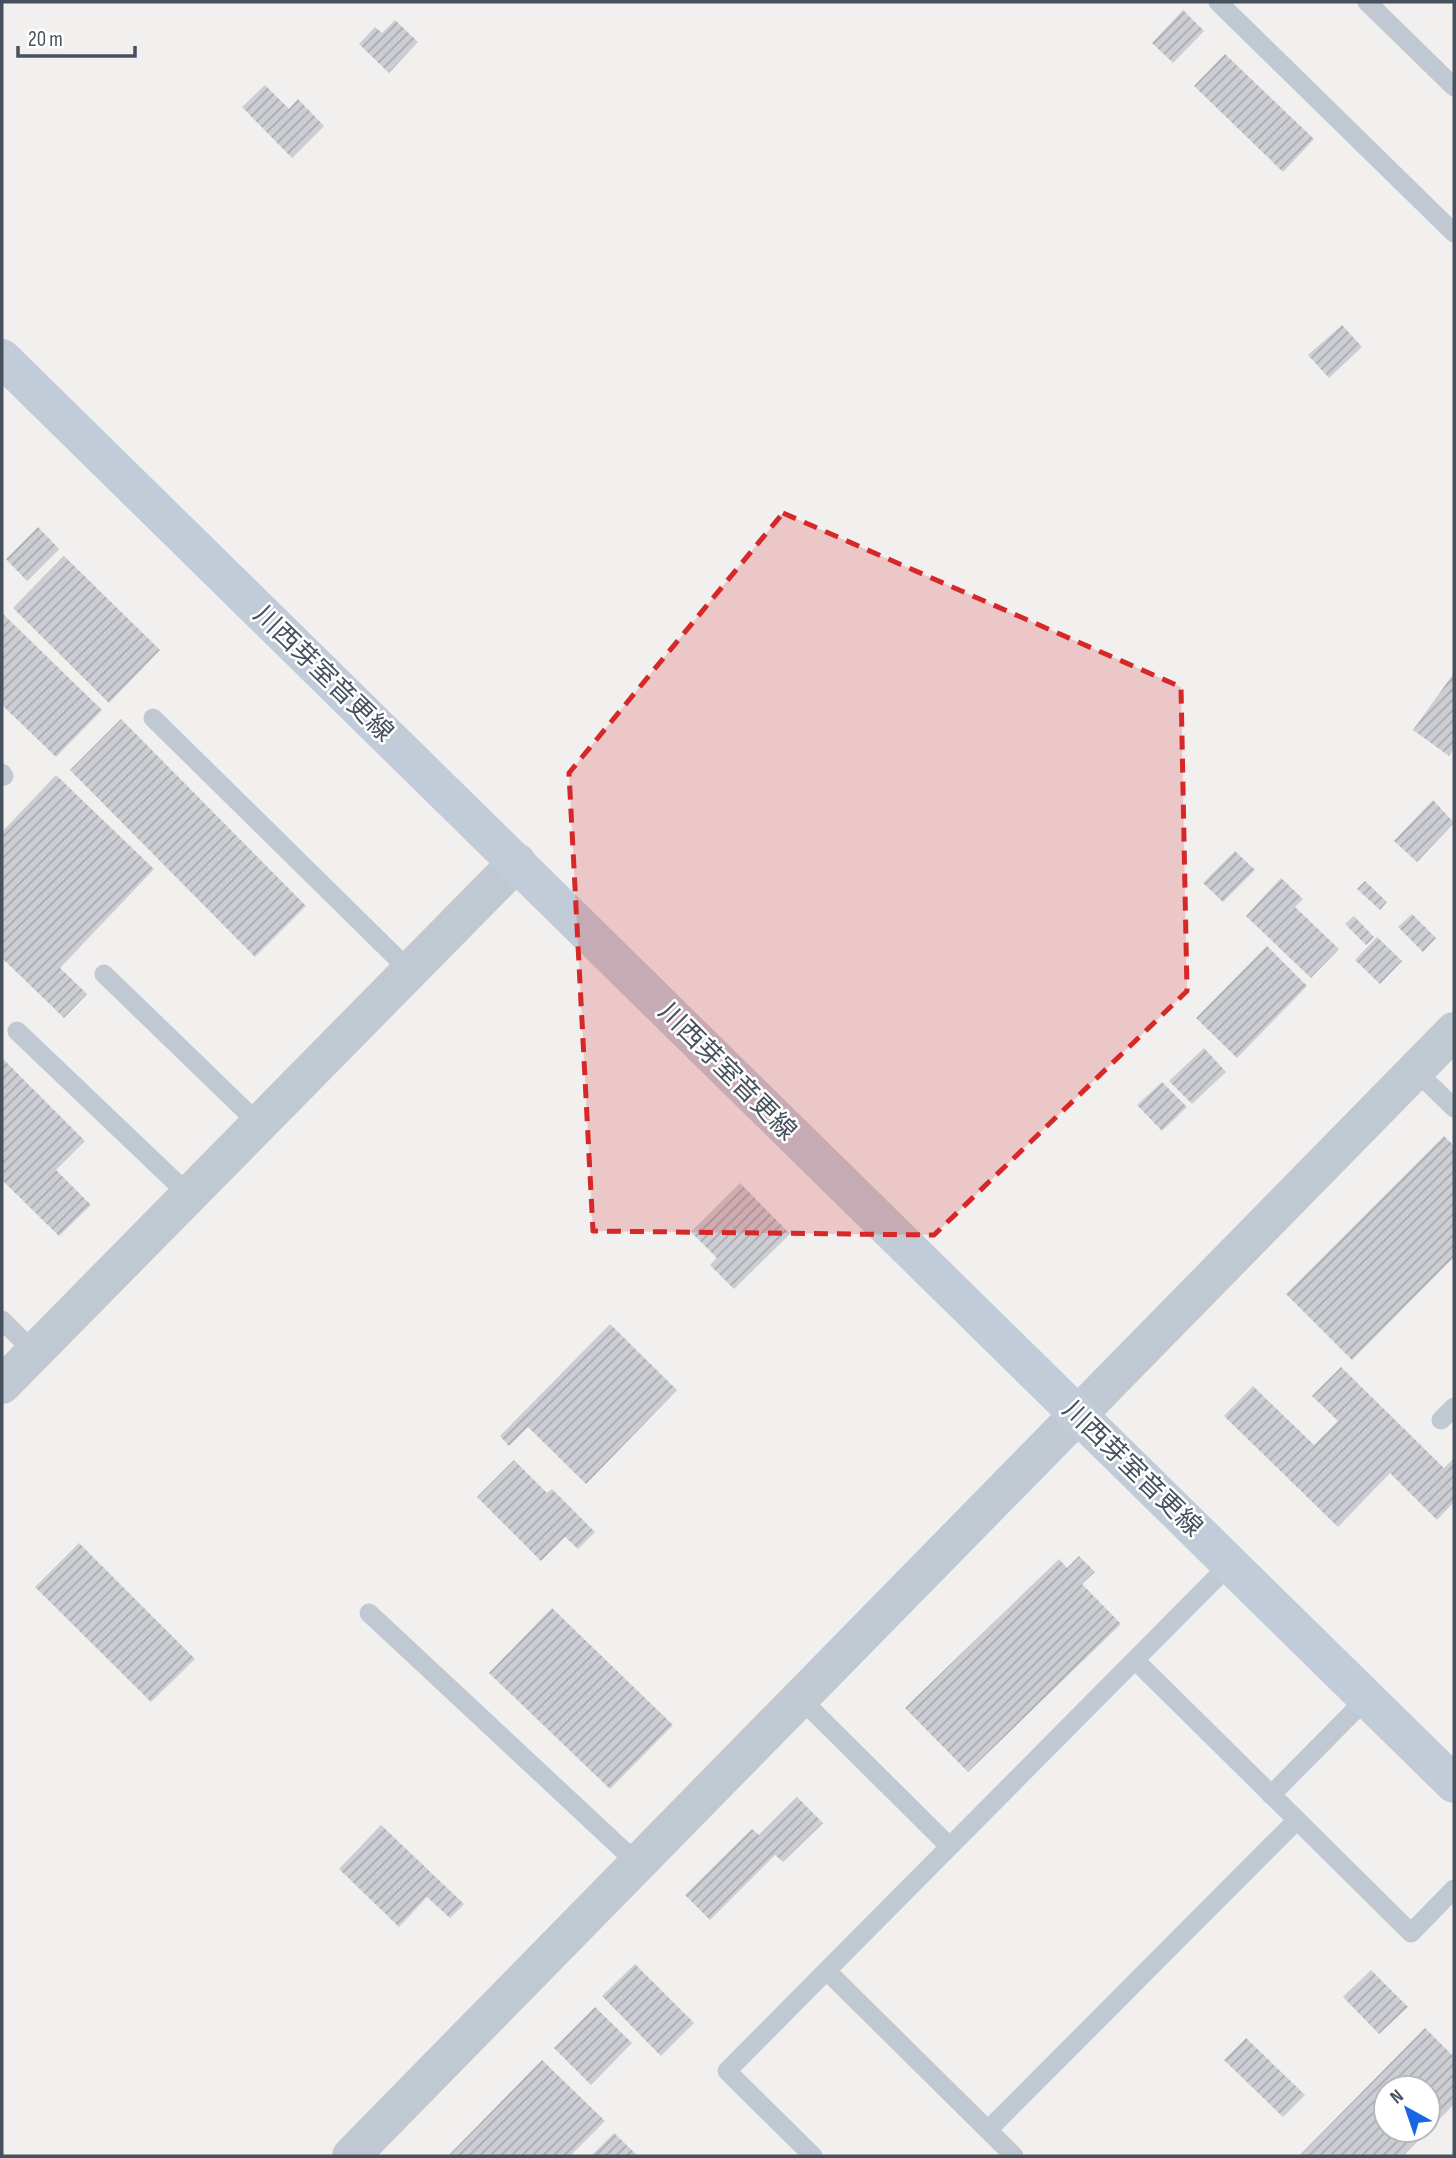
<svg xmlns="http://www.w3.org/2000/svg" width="1456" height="2158" font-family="'Sofia Sans Condensed','Noto Sans JP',sans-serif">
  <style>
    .building { fill: url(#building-hatch); fill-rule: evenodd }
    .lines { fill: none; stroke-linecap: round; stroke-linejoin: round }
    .service { stroke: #c0c9d1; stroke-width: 19 }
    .minor { stroke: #c0c9d1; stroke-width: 38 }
    .tertiary { stroke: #c0c9d1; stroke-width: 38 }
    .secondary { stroke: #c2cbd8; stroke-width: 38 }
    .marked { fill: #d62828; fill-opacity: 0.2; stroke: #d62828; stroke-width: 5; stroke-dasharray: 14 9; stroke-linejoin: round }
    .labels { text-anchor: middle; stroke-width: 5; stroke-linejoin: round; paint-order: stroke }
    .street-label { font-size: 26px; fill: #47515d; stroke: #fff }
  </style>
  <defs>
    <pattern id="building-hatch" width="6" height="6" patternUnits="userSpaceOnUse" patternTransform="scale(1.75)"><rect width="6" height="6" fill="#ccced4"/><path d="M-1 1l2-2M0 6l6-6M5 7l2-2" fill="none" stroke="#a7aaaf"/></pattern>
  </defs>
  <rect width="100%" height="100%" fill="#f2efef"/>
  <g class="building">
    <polygon points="1183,10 1204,31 1173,63 1152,43"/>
    <polygon points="395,20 418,42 389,73 359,44 375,27 382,33"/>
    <polygon points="1225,54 1314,139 1283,172 1194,86"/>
    <polygon points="265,85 289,109 298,99 324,126 292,158 242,107"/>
    <polygon points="1342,325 1362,347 1329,378 1308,355"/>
    <polygon points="38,527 59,549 27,581 6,559"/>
    <polygon points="64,556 160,650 109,703 13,608"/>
    <polygon points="2,613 102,710 56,757 2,705"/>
    <polygon points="1454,673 1454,748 1449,756 1413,730"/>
    <polygon points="121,719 306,906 255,957 70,770"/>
    <polygon points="56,775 154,869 60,968 87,994 64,1018 2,958 2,832"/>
    <polygon points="1433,800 1454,823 1417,862 1394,841"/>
    <polygon points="1235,851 1255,870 1223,902 1203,883"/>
    <polygon points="1281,878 1303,899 1295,907 1339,949 1311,978 1246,916"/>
    <polygon points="1365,881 1387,902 1380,910 1357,889"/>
    <polygon points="1412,914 1436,938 1423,952 1398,927"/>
    <polygon points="1354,916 1374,937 1366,945 1345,924"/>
    <polygon points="1377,937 1402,961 1380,984 1355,960"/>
    <polygon points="1267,946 1307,986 1237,1058 1196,1018"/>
    <polygon points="1204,1048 1226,1072 1192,1104 1169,1081"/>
    <polygon points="2,1058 85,1141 56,1170 91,1205 59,1236 2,1180"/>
    <polygon points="1162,1082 1187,1107 1162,1131 1137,1105"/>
    <polygon points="1444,1136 1454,1146 1454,1257 1352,1360 1286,1294"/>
    <polygon points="740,1183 790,1234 734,1289 710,1265 717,1258 691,1232"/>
    <polygon points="610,1324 677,1390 586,1484 528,1427 509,1446 500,1436"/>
    <polygon points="1341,1367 1444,1468 1454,1458 1454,1502 1437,1520 1390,1473 1338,1527 1224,1416 1253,1386 1314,1445 1338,1421 1312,1396"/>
    <polygon points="514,1460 547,1493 552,1489 595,1532 578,1549 565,1537 541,1561 477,1497"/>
    <polygon points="79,1543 195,1659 151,1702 35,1587"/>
    <polygon points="1079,1556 1095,1572 1082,1584 1121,1624 968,1772 905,1708 1059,1559 1067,1568"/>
    <polygon points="552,1608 673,1725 610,1789 489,1673"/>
    <polygon points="797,1797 823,1823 783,1862 775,1855 710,1920 685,1895 752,1829 759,1835"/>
    <polygon points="381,1825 464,1904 450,1918 427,1897 399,1927 339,1869"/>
    <polygon points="635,1964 694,2023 661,2056 602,1996"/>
    <polygon points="1371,1970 1408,2007 1379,2034 1343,1997"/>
    <polygon points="595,2007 632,2043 591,2085 554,2048"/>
    <path d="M1425,2028L1454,2057V2104L1403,2156H1299ZM1386,2088H1428V2130H1386Z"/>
    <polygon points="1246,2038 1305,2095 1283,2117 1224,2060"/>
    <polygon points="542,2060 605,2121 570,2156 448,2156"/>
    <polygon points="614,2133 638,2156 591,2156"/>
  </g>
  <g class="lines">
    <g class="service">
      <polyline points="1218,2 1454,233"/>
      <polyline points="1367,2 1454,87"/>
      <polyline points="153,718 410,971"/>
      <polyline points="2,773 4,776"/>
      <polyline points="104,974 259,1124"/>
      <polyline points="17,1031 189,1195"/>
      <polyline points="1416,1071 1454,1108"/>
      <polyline points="2,1320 34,1352"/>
      <polyline points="1441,1420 1454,1407"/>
      <polyline points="369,1613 638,1864"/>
      <polyline points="800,1698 949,1846"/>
      <polyline points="1271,1795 1367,1698"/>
      <polyline points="1297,1820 1411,1933 1454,1889"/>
      <polyline points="827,1971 1014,2156"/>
      <polyline points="988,2130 1297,1820 1135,1660"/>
      <polyline points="813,2156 727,2071 1230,1564"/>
    </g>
    <polyline class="minor" points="2,1385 517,862"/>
    <polyline class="tertiary" points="351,2156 1454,1031"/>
    <polyline class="secondary" points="2,358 1454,1784"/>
  </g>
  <path class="marked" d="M783,513L1181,687L1187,991L934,1235L593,1231L569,773Z"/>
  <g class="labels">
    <g class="street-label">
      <text transform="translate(324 673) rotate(44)" y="9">川西芽室音更線</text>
      <text transform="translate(728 1071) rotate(45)" y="9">川西芽室音更線</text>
      <text transform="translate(1133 1468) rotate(44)" y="9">川西芽室音更線</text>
    </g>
  </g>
  <rect width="1456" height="2158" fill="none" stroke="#47515d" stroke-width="7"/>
  <g transform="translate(1407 2109) rotate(320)"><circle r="33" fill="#ffffff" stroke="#b5b9be" stroke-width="2"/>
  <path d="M0-5L12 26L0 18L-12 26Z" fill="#1a65e1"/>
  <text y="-10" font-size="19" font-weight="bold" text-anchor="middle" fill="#47515d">N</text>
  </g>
  <path d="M18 46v10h117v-10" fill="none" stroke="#47515d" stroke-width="3.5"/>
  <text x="28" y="46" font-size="21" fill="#47515d" stroke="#ffffff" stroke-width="5" paint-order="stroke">20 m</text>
</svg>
